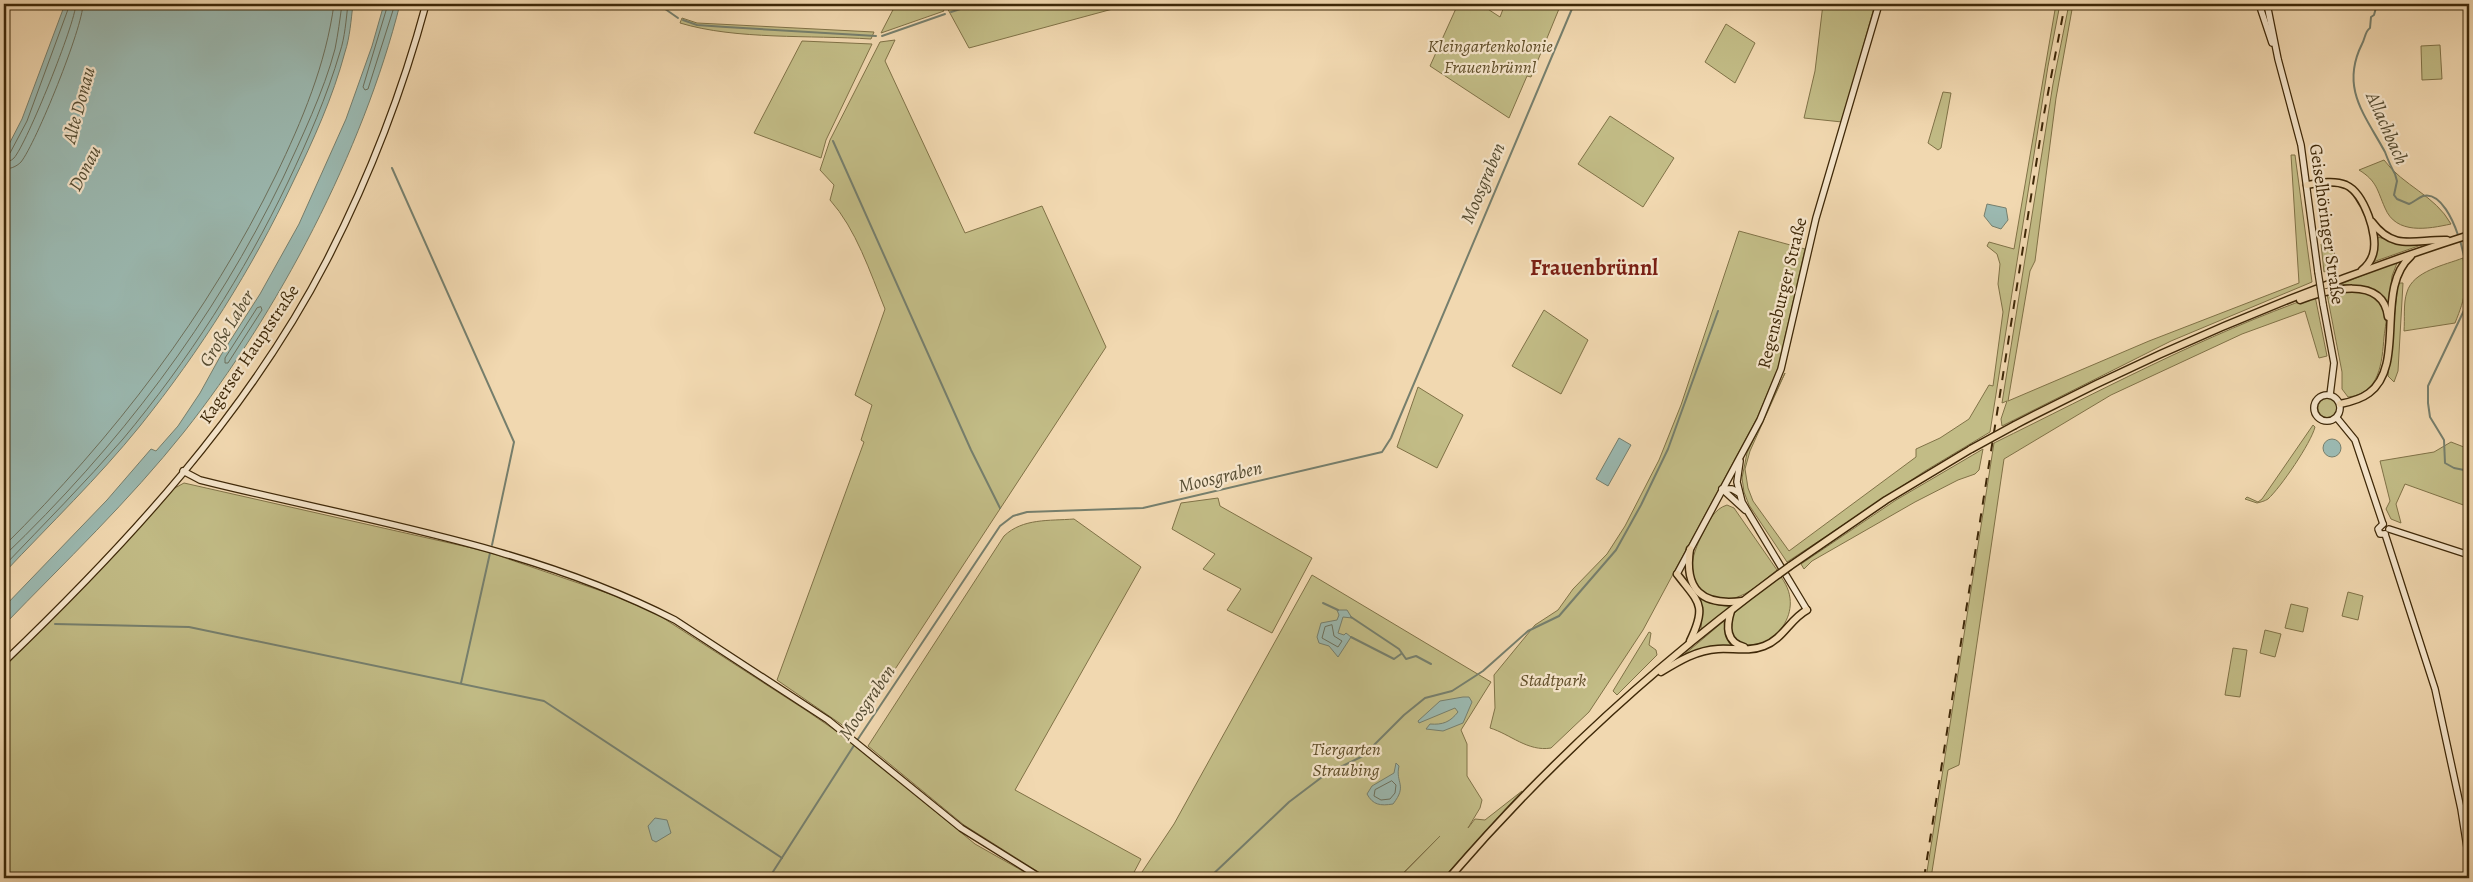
<svg xmlns="http://www.w3.org/2000/svg" width="2473" height="882" font-family="Alegreya,serif">
  <style>
    .green { fill: #c2bc86; stroke: #807247 }
    .water { fill: #9bb9b1; stroke: #767f6d }
    .lines { fill: none; stroke-linecap: round; stroke-linejoin: round }
    .shore { stroke: #6c705c; stroke-width: 1 }
    .stream { stroke: #767f6d; stroke-width: 2 }
    .secondary-casing { stroke: #3e2808; stroke-width: 8 }
    .primary-casing { stroke: #3e2808; stroke-width: 9 }
    .secondary { stroke: #f6e6cc; stroke-width: 5.5 }
    .primary { stroke: #f1d8b0; stroke-width: 6 }
    .rail { stroke: #3e2808; stroke-width: 2; stroke-dasharray: 9 9; stroke-linecap: butt }
    .secondary-bridge-casing { stroke: #3e2808; stroke-width: 8; stroke-linecap: butt }
    .primary-bridge-casing { stroke: #3e2808; stroke-width: 9; stroke-linecap: butt }
    .secondary-bridge { stroke: #f6e6cc; stroke-width: 5.5 }
    .primary-bridge { stroke: #f1d8b0; stroke-width: 6 }
    .labels { text-anchor: middle; stroke-width: 4.5; stroke-linejoin: round; paint-order: stroke }
    .park-label { font-size: 18px; font-style: italic; fill: #5f4d28; stroke: #f6e6cc }
    .street-label { font-size: 18px; fill: #3e2808; stroke: #f6e6cc }
    .water-label { font-size: 19px; font-style: italic; fill: #554c32; stroke: #f6e6cc }
    .district-label { font-size: 22px; font-weight: bold; fill: #7a1f14; stroke: #f6e6cc }
  </style>
  <rect width="100%" height="100%" fill="#f1d8b0"/>
  <filter id="stains"><feTurbulence type="fractalNoise" baseFrequency=".004" numOctaves="4"/><feColorMatrix values="0 0 0 0 .2 0 0 0 0 .09 0 0 0 0 .02 0 0 0 .5 -.17"/></filter>
  <radialGradient id="worn" r=".72"><stop offset=".6" stop-color="#630" stop-opacity="0"/><stop offset="1" stop-color="#630" stop-opacity=".3"/></radialGradient>
  <g class="green">
    <polygon points="896,4 940,4 944,11 881,33"/>
    <polygon points="945,4 1131,4 969,48"/>
    <polygon points="1458,4 1480,4 1500,17 1505,4 1561,4 1531,77 1527,76 1509,118 1430,66"/>
    <polygon points="1823,4 1875,4 1842,122 1804,118 1815,71"/>
    <polygon points="2056,4 2060,4 2048,66 1990,432 1925,471 1787,562 1749,505 1744,492 1742,478 1747,453 1785,373 1750,451 1745,469 1748,488 1753,501 1789,551 1916,457 1916,449 1940,438 1969,419 1989,385 1993,386 2003,312 1998,284 2000,264 1997,254 1987,246 1989,242 2014,249"/>
    <polygon points="2069,4 2073,4 2056,98 2035,261 2030,271 2008,401 2149,341 2299,283 2291,155 2295,155 2312,282 2171,341 2002,426 2001,419 2007,401 2002,403 2053,84"/>
    <path d="M682,18L697,23L717,24L874,32L871,39C811,35 736,40 680,23Z"/>
    <polygon points="1726,24 1755,43 1735,83 1705,62"/>
    <path d="M895,40L885,61L965,233L1042,206L1106,347L867,712L851,731L777,680L864,442L861,440L872,405L855,395L885,309C870,272 856,229 830,200L834,185L820,170L830,140L880,42Z"/>
    <polygon points="802,41 872,44 826,140 821,158 754,133"/>
    <polygon points="2440,45 2442,79 2422,80 2421,46"/>
    <polygon points="1943,92 1951,93 1941,148 1938,150 1928,143"/>
    <polygon points="1610,116 1674,158 1643,207 1578,164"/>
    <path d="M2384,160C2403,186 2435,195 2451,224C2428,229 2396,235 2385,208C2377,190 2377,181 2359,170Z"/>
    <path d="M1739,231L1805,249L1778,368L1757,418L1643,630L1589,712L1551,748C1528,752 1510,734 1490,728L1495,708L1494,675L1535,625L1558,610L1573,589L1607,554L1625,526L1659,460L1681,405Z"/>
    <polygon points="2378,237 2401,244 2424,244 2373,262"/>
    <polygon points="2326,240 2332,240 2336,262 2334,267 2324,272 2321,244"/>
    <path d="M2463,258C2467,287 2466,296 2455,323L2404,331C2405,319 2403,303 2407,292C2413,271 2445,265 2463,258Z"/>
    <polygon points="2396,262 2397,263 2392,276 2389,303 2368,288 2341,284"/>
    <polygon points="2398,283 2403,283 2398,371 2394,382 2388,376"/>
    <path d="M2352,291C2366,292 2378,296 2384,309C2388,317 2385,328 2384,337C2382,362 2380,394 2348,397L2342,389V372L2327,294Z"/>
    <path d="M2315,296L2327,356L2319,358L2305,311L2242,334L2111,395L2004,459L1959,765L1948,770L1931,878H1926L1994,443C2098,392 2204,335 2315,296Z"/>
    <polygon points="1544,310 1588,340 1561,394 1512,366"/>
    <polygon points="1418,387 1463,415 1437,468 1397,447"/>
    <circle cx="2328" cy="408" r="10"/>
    <path d="M2313,425L2315,427C2311,443 2281,487 2268,499C2265,501 2261,502 2257,503L2245,499L2247,497L2258,502L2262,499Z"/>
    <polygon points="2451,442 2469,449 2469,507 2405,484 2396,504 2401,523 2391,519 2386,509 2390,501 2380,461 2434,452"/>
    <polygon points="1983,449 1979,470 1975,474 1958,480 1915,502 1812,561 1804,569 1801,564 1896,500"/>
    <polygon points="184,483 485,551 613,595 657,614 807,711 845,737 975,844 1035,878 4,878 4,666 113,556 173,489"/>
    <polygon points="1218,498 1220,506 1312,558 1272,633 1227,610 1241,589 1203,569 1215,554 1172,529 1181,503"/>
    <path d="M1727,505L1734,508L1777,570C1765,579 1753,591 1740,596C1731,600 1722,600 1714,597C1682,585 1691,556 1703,533C1709,521 1714,509 1727,505Z"/>
    <path d="M1074,519L1141,567L1015,790L1141,859L1131,878H1048L964,825L868,746L1004,536C1023,518 1049,521 1074,519Z"/>
    <polygon points="1312,575 1491,682 1461,730 1467,744 1467,776 1482,800 1480,808 1468,828 1475,819 1485,820 1522,791 1443,878 1399,878 1440,836 1398,878 1138,878 1174,824"/>
    <path d="M1781,577C1815,622 1746,670 1732,634C1730,628 1729,622 1733,616C1740,602 1768,587 1781,577Z"/>
    <polygon points="2348,592 2363,596 2358,620 2342,616"/>
    <polygon points="1700,598 1715,604 1731,607 1701,630 1702,611"/>
    <polygon points="2291,604 2308,608 2303,632 2285,628"/>
    <polygon points="1724,621 1725,632 1732,646 1707,647 1685,654"/>
    <polygon points="2265,630 2281,634 2275,657 2260,653"/>
    <polygon points="1649,632 1651,633 1649,645 1656,650 1657,655 1617,695 1613,691"/>
    <polygon points="2233,648 2247,650 2240,697 2225,695"/>
  </g>
  <g class="water">
    <path d="M65,4H353C351,20 350,37 345,52C333,97 313,141 293,182C252,269 200,351 140,426C98,478 50,524 4,573V154L22,119Z"/>
    <path d="M384,4H400C363,151 278,313 184,432C129,501 65,562 4,625V607L107,500L151,449L156,451L178,426L200,393L221,355L260,294L299,224L346,119L372,46Z"/>
    <polygon points="1987,204 2006,208 2008,220 2001,229 1992,226 1984,216"/>
    <polygon points="1619,438 1631,445 1608,486 1596,479"/>
    <circle cx="2332" cy="448" r="9"/>
    <polygon points="1337,610 1347,610 1352,618 1343,617 1338,633 1344,635 1346,633 1351,637 1338,657 1329,646 1319,643 1317,637 1321,623 1337,620 1339,615"/>
    <path d="M1463,697H1469L1472,702L1463,723L1443,731L1426,729L1430,724C1443,725 1450,722 1458,712L1455,708L1419,723L1418,721L1440,701Z"/>
    <path d="M1396,763L1399,766C1395,783 1408,785 1393,804C1380,806 1373,805 1367,794L1372,786L1394,773Z"/>
    <polygon points="655,818 667,820 671,833 656,842 652,840 648,826"/>
  </g>
  <g class="lines">
    <g class="shore">
      <polyline points="388,4 363,87 365,90 368,89 395,4"/>
      <polyline points="4,155 10,153 27,121 70,4"/>
      <path d="M4,162C8,162 11,161 14,158C27,143 75,24 76,4"/>
      <path d="M4,169C10,169 16,167 21,162C36,143 83,27 83,4"/>
      <polygon points="261,307 262,310 228,363 225,363 225,358 257,308"/>
      <path d="M4,546C114,437 208,315 276,175C302,121 326,64 334,4"/>
      <path d="M4,556C118,447 214,321 283,178C301,139 324,91 335,49C338,34 340,19 342,4"/>
      <path d="M4,566C44,524 85,483 123,439C188,361 244,274 288,182C308,140 327,96 340,52C345,37 346,20 348,4"/>
      <polygon points="1332,625 1334,636 1342,641 1338,647 1322,638 1325,627"/>
      <polygon points="1392,781 1396,785 1395,793 1390,799 1381,800 1374,796 1375,790"/>
    </g>
    <g class="stream">
      <polyline points="658,4 678,18"/>
      <path d="M2377,4L2374,15L2371,17L2370,28C2365,31 2365,39 2362,44C2340,88 2365,115 2385,152C2388,160 2391,167 2395,174L2397,181L2394,195L2397,199L2409,204C2414,202 2418,198 2423,196C2441,191 2454,223 2458,235"/>
      <polyline points="951,12 976,4"/>
      <polyline points="683,20 697,25 726,27 876,36"/>
      <polyline points="882,36 945,14"/>
      <polyline points="833,141 971,450 1000,508"/>
      <polyline points="392,168 514,442 492,545"/>
      <polyline points="2460,240 2469,276"/>
      <polyline points="2469,290 2467,304 2428,386 2428,403 2430,417 2444,440 2445,463 2454,468 2469,471"/>
      <polyline points="1323,603 1338,610"/>
      <polyline points="1351,617 1399,649 1406,659 1416,656 1431,664"/>
      <polyline points="55,624 189,627 544,701 782,858"/>
      <polyline points="1351,637 1394,659 1401,654"/>
      <polyline points="461,683 490,553"/>
      <polyline points="769,878 860,736 1000,526 1013,516 1027,512 1143,508 1382,452 1391,438 1574,4"/>
      <polyline points="1209,878 1289,802 1326,774 1363,756 1404,715 1425,698 1452,691 1483,671 1528,631 1559,616 1616,550 1641,505 1668,449 1718,311"/>
    </g>
    <defs>
      <g id="secondary">
        <polyline points="2259,4 2272,43"/>
        <polyline points="2267,4 2278,59 2301,145 2318,272"/>
        <polyline points="2323,304 2334,363 2330,395"/>
        <circle cx="2327" cy="408" r="13"/>
        <polyline points="2337,418 2355,440 2383,524"/>
        <polyline points="1740,461 1737,482 1742,502 1807,610"/>
        <path d="M183,471L200,480C359,520 527,544 675,620L828,720L961,828L1041,878"/>
        <polyline points="1722,489 1745,510"/>
        <polyline points="1722,489 1732,489 1739,493"/>
        <polyline points="2383,524 2378,529 2380,534 2385,534"/>
        <polyline points="2389,529 2469,555"/>
        <polyline points="2385,534 2435,689 2461,809 2469,860"/>
        <polyline points="1677,574 1760,420 1781,369 1816,218 1879,4"/>
        <path d="M4,662C128,543 248,413 327,260C369,178 402,93 426,4"/>
      </g>
      <g id="primary">
        <path d="M2307,185C2319,183 2334,180 2346,185C2364,193 2379,236 2373,254C2371,261 2367,266 2362,270"/>
        <path d="M2372,222C2394,252 2416,239 2447,240"/>
        <path d="M2300,300C2327,290 2383,274 2388,317"/>
        <path d="M2340,404C2350,402 2361,399 2369,393C2407,365 2374,288 2411,256"/>
        <path d="M2015,425C2161,349 2312,285 2469,235"/>
        <path d="M1690,549C1684,590 1702,606 1742,601"/>
        <polyline points="1790,566 1886,500 1971,449"/>
        <path d="M1677,574C1698,602 1708,604 1690,641"/>
        <path d="M1731,611C1726,627 1726,642 1744,647"/>
        <path d="M1661,672C1679,661 1697,650 1718,649C1733,648 1749,652 1764,646C1783,639 1790,619 1807,610"/>
        <path d="M1449,878C1547,764 1658,663 1779,574"/>
      </g>
    </defs>
    <use href="#secondary" class="secondary-casing"/>
    <use href="#primary" class="primary-casing"/>
    <use href="#secondary" class="secondary"/>
    <use href="#primary" class="primary"/>
    <polyline class="rail" points="1924,878 2044,114 2065,4"/>
    <defs>
      <polyline id="secondary-bridge" points="2318,272 2323,304"/>
      <g id="primary-bridge">
        <polyline points="1971,449 2015,425"/>
        <polyline points="1779,574 1790,566"/>
      </g>
    </defs>
    <use href="#secondary-bridge" class="secondary-bridge-casing"/>
    <use href="#primary-bridge" class="primary-bridge-casing"/>
    <use href="#secondary-bridge" class="secondary-bridge"/>
    <use href="#primary-bridge" class="primary-bridge"/>
  </g>
  <g class="labels">
    <g class="park-label">
      <text x="1490" y="52">Kleingartenkolonie<tspan x="1490" dy="21">Frauenbrünnl</tspan></text>
      <text x="1553" y="686">Stadtpark</text>
      <text x="1346" y="755">Tiergarten<tspan x="1346" dy="21">Straubing</tspan></text>
    </g>
    <g class="street-label">
      <text transform="translate(2327 224) rotate(82)" y="6">Geiselhöringer Straße</text>
      <text transform="translate(1782 293) rotate(-76)" y="6">Regensburger Straße</text>
      <text transform="translate(249 354) rotate(-56)" y="6">Kagerser Hauptstraße</text>
    </g>
    <g class="water-label">
      <text transform="translate(78 105) rotate(-75)" y="7">Alte Donau</text>
      <text transform="translate(2388 128) rotate(66)" y="7">Allachbach</text>
      <text transform="translate(84 168) rotate(-62)" y="7">Donau</text>
      <text transform="translate(1482 183) rotate(-67)" y="7">Moosgraben</text>
      <text transform="translate(226 328) rotate(-58)" y="7">Große Laber</text>
      <text transform="translate(1220 476) rotate(-13)" y="7">Moosgraben</text>
      <text transform="translate(866 702) rotate(-56)" y="7">Moosgraben</text>
    </g>
    <g class="district-label">
      <text x="1594" y="275">Frauenbrünnl</text>
    </g>
  </g>
  <rect width="2473" height="882" fill="none" stroke="#f1d8b0" stroke-width="20"/>
  <rect x="5" y="5" width="2463" height="872" fill="none" stroke="#3e2808" stroke-width="2.5"/>
  <rect x="10" y="10" width="2453" height="862" fill="none" stroke="#3e2808"/>
  <rect width="100%" height="100%" filter="url(#stains)"/>
  <rect width="100%" height="100%" fill="url(#worn)"/>
</svg>
